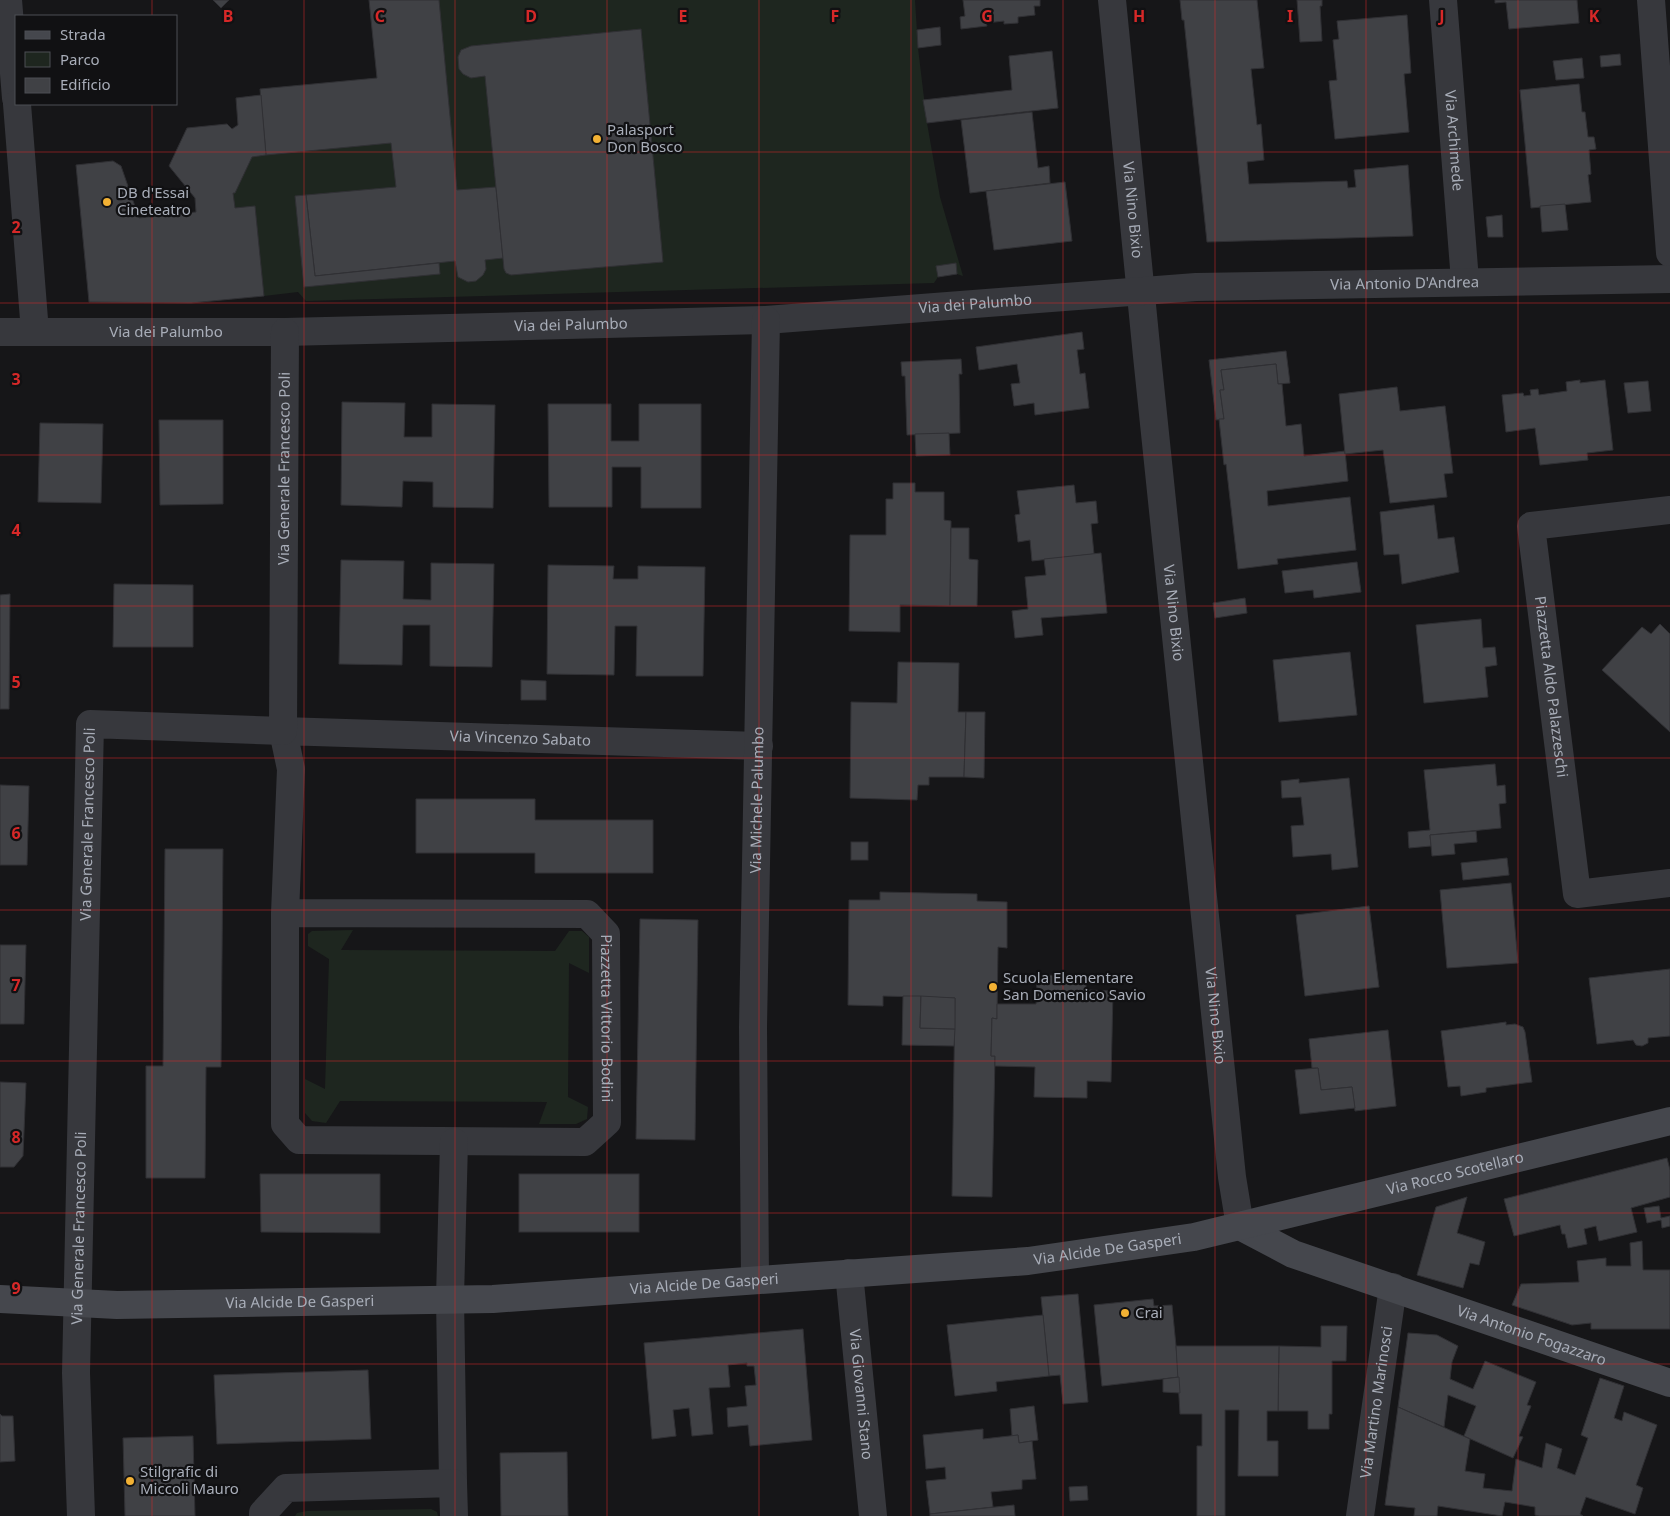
<svg xmlns="http://www.w3.org/2000/svg" width="1670" height="1516" font-family="'Noto Sans',sans-serif">
  <style>
    .green { fill: #1e261f }
    .building { fill: #404145; stroke: #303034 }
    .lines { fill: none; stroke-linecap: round; stroke-linejoin: round }
    .street { stroke: #37383d; stroke-width: 28 }
    .secondary { stroke: #45474d; stroke-width: 28 }
    .grid { fill: none; stroke: #d62828; stroke-width: 1; stroke-opacity: 0.55 }
    .poi-dot { fill: #f2b134; stroke: #111113; stroke-width: 2 }
    .labels { text-anchor: middle; stroke-width: 4.5; stroke-linejoin: round; paint-order: stroke }
    .poi-label { font-size: 15px; fill: #a8adb8; stroke: #111113; text-anchor: start }
    .street-label { font-size: 15px; fill: #a8adb8; stroke: #111113 }
    .grid-label { font-size: 16px; text-anchor: middle; font-weight: bold; fill: #d62828; stroke: #111113; stroke-width: 4.5; stroke-linejoin: round; paint-order: stroke }
  </style>
  <rect width="100%" height="100%" fill="#161618"/>
  <g class="green">
    <polygon points="369,0 915,0 918,48 927,123 940,197 963,276 957,274 955,263 937,266 938,277 934,283 306,301 298,292 264,296 255,207 235,208 233,193 235,193 252,157 266,155 260,89 377,78"/>
    <polygon points="353,930 341,950 555,951 569,931 582,931 589,937 589,973 569,963 568,1097 588,1107 587,1119 576,1124 539,1124 547,1102 340,1101 326,1123 312,1121 305,1113 305,1079 325,1089 329,959 308,946 308,934 312,931"/>
    <polygon points="431,1509 437,1512 438,1516 295,1516 297,1513 307,1511"/>
  </g>
  <g class="building">
    <polygon points="213,0 229,0 221,8"/>
    <polygon points="369,0 439,0 457,190 496,187 503,258 485,260 486,269 483,275 476,281 468,282 458,277 455,261 315,276 306,195 396,187 391,143 266,155 260,89 377,78"/>
    <polygon points="963,0 1040,0 1040,6 1034,6 1035,15 1018,17 1018,23 1004,24 1004,21 986,23 987,26 961,29 960,17 965,16"/>
    <polygon points="1180,0 1257,0 1264,68 1251,69 1257,125 1261,124 1264,160 1247,162 1249,184 1347,181 1348,188 1356,187 1354,170 1408,165 1413,236 1207,242 1184,20 1182,20"/>
    <polygon points="1297,0 1322,0 1322,6 1320,6 1322,41 1300,42"/>
    <polygon points="1495,0 1577,0 1579,23 1509,29 1506,2 1495,3"/>
    <polygon points="1407,15 1411,73 1404,74 1409,132 1335,139 1329,81 1337,80 1333,40 1339,39 1337,21"/>
    <polygon points="940,27 941,45 918,48 917,30"/>
    <polygon points="641,29 663,262 511,275 506,273 504,269 485,76 471,78 463,74 459,69 458,57 461,50 471,46"/>
    <polygon points="1052,51 1058,108 927,123 923,100 1012,90 1009,56"/>
    <polygon points="1620,54 1621,65 1601,67 1600,56"/>
    <polygon points="1582,58 1584,78 1556,80 1553,61"/>
    <polygon points="1579,84 1582,112 1585,112 1588,137 1594,137 1596,149 1589,150 1591,174 1588,175 1591,202 1531,208 1520,90"/>
    <polygon points="261,95 266,155 252,157 235,193 233,193 235,208 255,206 264,296 191,303 89,302 76,165 113,161 121,166 139,218 196,212 195,198 169,166 187,128 227,124 232,129 238,125 236,98"/>
    <polygon points="1032,112 1038,168 1049,166 1050,183 970,193 961,120"/>
    <polygon points="1065,182 1072,241 994,250 986,191"/>
    <polygon points="306,195 315,276 439,263 440,274 304,287 295,196"/>
    <polygon points="1565,204 1568,230 1542,232 1540,206"/>
    <polygon points="1502,215 1503,237 1488,237 1486,217"/>
    <polygon points="956,263 957,274 938,277 936,266"/>
    <polygon points="1082,332 1084,349 1077,350 1080,374 1085,373 1089,408 1035,415 1034,403 1014,406 1011,384 1020,383 1017,364 979,370 976,347"/>
    <polygon points="1286,351 1290,383 1278,384 1276,364 1221,370 1224,390 1220,390 1224,419 1216,420 1209,360"/>
    <polygon points="961,359 962,374 959,374 960,433 907,435 905,376 902,376 901,362"/>
    <polygon points="1276,364 1278,384 1282,384 1286,426 1301,424 1304,456 1345,451 1348,481 1267,491 1268,506 1350,497 1356,550 1277,559 1278,564 1238,569 1226,464 1224,465 1219,419 1224,419 1220,390 1224,390 1221,370"/>
    <polygon points="1580,380 1580,383 1605,380 1613,450 1587,453 1588,460 1540,465 1535,428 1506,432 1502,395 1523,393 1524,396 1531,395 1530,390 1538,389 1539,395 1567,391 1566,382"/>
    <polygon points="1648,381 1651,411 1628,413 1624,383"/>
    <polygon points="1397,387 1400,411 1445,406 1453,473 1444,474 1447,497 1390,503 1383,450 1345,454 1339,394"/>
    <polygon points="342,402 405,403 404,437 432,437 432,404 495,405 493,508 433,507 433,482 403,481 402,507 341,505"/>
    <polygon points="548,404 611,404 611,441 639,441 639,404 701,404 701,508 641,508 641,467 612,467 612,507 549,507"/>
    <polygon points="159,420 223,420 223,504 160,505"/>
    <polygon points="40,423 103,424 101,503 38,502"/>
    <polygon points="949,433 950,455 916,456 915,434"/>
    <polygon points="893,483 915,483 915,492 944,492 944,520 951,521 950,606 900,605 900,632 849,631 850,535 886,535 886,499 893,499"/>
    <polygon points="1074,485 1076,503 1096,501 1098,523 1091,524 1094,554 1032,561 1030,540 1018,542 1015,515 1020,514 1017,491"/>
    <polygon points="1434,505 1438,539 1454,537 1459,572 1402,584 1399,554 1384,555 1380,512"/>
    <polygon points="951,528 969,528 969,559 978,560 977,606 950,606"/>
    <polygon points="1101,553 1107,613 1041,618 1043,635 1015,638 1012,611 1028,609 1025,577 1046,575 1044,559"/>
    <polygon points="341,560 404,561 403,599 431,600 431,563 494,564 492,667 430,666 430,625 403,625 402,665 339,664"/>
    <polygon points="1357,562 1361,592 1314,598 1313,590 1285,593 1282,571"/>
    <polygon points="548,565 614,566 613,579 638,579 638,566 705,567 703,676 636,676 637,626 615,626 614,675 547,674"/>
    <polygon points="114,584 193,585 193,647 113,647"/>
    <polygon points="10,594 9,709 0,709 0,595"/>
    <polygon points="1245,598 1247,613 1215,618 1213,603"/>
    <polygon points="1481,619 1483,648 1495,647 1497,665 1485,667 1488,697 1424,703 1416,625"/>
    <polygon points="1660,624 1670,634 1670,732 1602,670 1642,627 1651,634"/>
    <polygon points="1350,652 1357,715 1279,722 1273,660"/>
    <polygon points="898,662 959,663 958,712 966,712 964,777 929,777 929,785 918,785 917,800 850,798 851,702 897,703"/>
    <polygon points="521,680 546,681 546,700 521,700"/>
    <polygon points="966,712 985,712 984,778 964,777"/>
    <polygon points="1495,764 1497,786 1505,785 1506,803 1499,804 1501,828 1430,835 1431,846 1409,848 1408,832 1430,830 1424,770"/>
    <polygon points="1349,778 1358,867 1332,870 1331,854 1293,857 1291,826 1304,825 1301,797 1282,798 1281,781 1299,779 1299,783"/>
    <polygon points="0,785 29,786 27,865 0,865"/>
    <polygon points="416,799 535,799 535,820 653,820 653,873 535,873 535,853 416,853"/>
    <polygon points="1476,831 1477,842 1454,844 1455,854 1432,856 1430,835"/>
    <rect x="851" y="842" width="17" height="18"/>
    <polygon points="165,849 223,849 221,1067 206,1067 205,1178 146,1178 146,1066 163,1066"/>
    <polygon points="1507,858 1509,875 1463,880 1461,863"/>
    <polygon points="1511,883 1518,963 1447,968 1440,890"/>
    <polygon points="880,892 977,894 977,901 1007,902 1007,948 998,947 997,1019 992,1018 991,1056 995,1056 992,1197 952,1196 955,998 883,996 883,1006 848,1005 849,900 880,900"/>
    <polygon points="1369,906 1379,987 1305,996 1296,915"/>
    <polygon points="640,919 698,920 695,1140 636,1139"/>
    <polygon points="0,945 26,945 24,1024 0,1024"/>
    <polygon points="1670,969 1670,1036 1648,1038 1648,1043 1642,1046 1636,1045 1633,1040 1597,1044 1589,978"/>
    <polygon points="1037,975 1086,976 1086,990 1113,991 1111,1082 1087,1081 1087,1098 1034,1097 1035,1067 995,1066 995,1056 991,1056 992,1018 997,1019 997,1004 1036,1004"/>
    <polygon points="903,996 921,996 920,1028 955,1029 954,1046 902,1045"/>
    <polygon points="921,996 955,998 955,1029 920,1028"/>
    <polygon points="1506,1022 1506,1025 1515,1024 1523,1027 1525,1032 1532,1082 1486,1088 1486,1092 1461,1096 1460,1086 1448,1087 1441,1031"/>
    <polygon points="1388,1030 1396,1106 1355,1111 1352,1087 1321,1090 1318,1068 1312,1068 1309,1039"/>
    <polygon points="1318,1068 1321,1090 1352,1087 1355,1108 1300,1114 1295,1070"/>
    <polygon points="0,1082 26,1083 23,1156 14,1167 0,1167"/>
    <polygon points="1667,1158 1670,1170 1670,1197 1631,1208 1637,1232 1599,1241 1596,1226 1584,1229 1587,1244 1568,1248 1565,1234 1562,1234 1560,1225 1514,1236 1504,1199"/>
    <polygon points="260,1174 380,1174 380,1233 261,1232"/>
    <rect x="519" y="1174" width="120" height="58"/>
    <polygon points="1467,1197 1457,1233 1485,1242 1479,1265 1470,1263 1463,1288 1417,1275 1436,1207"/>
    <polygon points="1659,1206 1661,1218 1670,1216 1670,1226 1662,1228 1661,1220 1647,1223 1644,1208"/>
    <polygon points="1642,1241 1643,1270 1670,1270 1670,1329 1591,1329 1591,1323 1572,1325 1512,1305 1521,1284 1579,1282 1577,1261 1606,1258 1606,1266 1631,1266 1630,1243"/>
    <polygon points="1078,1294 1088,1402 1063,1404 1060,1375 1049,1376 1041,1297"/>
    <polygon points="1153,1299 1154,1306 1172,1305 1179,1377 1102,1386 1094,1305"/>
    <polygon points="1043,1315 1049,1376 996,1382 997,1391 955,1396 947,1325"/>
    <polygon points="1321,1326 1347,1326 1346,1361 1332,1361 1332,1414 1329,1414 1329,1429 1308,1429 1308,1411 1278,1411 1279,1346 1321,1347"/>
    <polygon points="803,1329 812,1440 750,1446 748,1425 728,1427 727,1408 747,1406 745,1386 756,1385 754,1366 747,1366 747,1363 728,1365 730,1387 709,1388 713,1434 692,1436 689,1408 673,1410 676,1436 652,1439 644,1343"/>
    <polygon points="1408,1333 1437,1335 1458,1346 1452,1362 1450,1379 1473,1389 1485,1361 1536,1382 1527,1405 1531,1406 1519,1436 1523,1437 1513,1458 1464,1436 1476,1406 1448,1395 1444,1427 1398,1407"/>
    <polygon points="1176,1346 1279,1346 1278,1411 1267,1411 1267,1441 1278,1441 1278,1476 1238,1476 1239,1410 1225,1410 1225,1516 1197,1516 1197,1446 1202,1446 1202,1414 1180,1414"/>
    <polygon points="368,1370 371,1439 217,1444 214,1375"/>
    <polygon points="1179,1377 1180,1393 1163,1392 1163,1379"/>
    <polygon points="1600,1378 1624,1386 1614,1418 1622,1421 1624,1412 1657,1425 1636,1485 1643,1488 1635,1514 1586,1497 1580,1514 1583,1516 1539,1516 1535,1515 1535,1507 1505,1502 1502,1516 1438,1506 1437,1516 1414,1516 1415,1508 1385,1505 1398,1407 1470,1439 1465,1471 1485,1474 1483,1488 1512,1491 1516,1459 1542,1468 1546,1443 1562,1449 1557,1468 1575,1475 1588,1438 1581,1435"/>
    <polygon points="1034,1406 1038,1440 1019,1443 1018,1435 1012,1436 1010,1409"/>
    <polygon points="0,1414 2,1416 13,1416 15,1461 0,1462"/>
    <polygon points="983,1429 983,1439 1018,1435 1019,1443 1032,1441 1036,1479 1022,1480 1022,1489 991,1492 993,1507 930,1514 926,1481 946,1479 945,1467 926,1469 923,1435"/>
    <polygon points="193,1436 195,1516 125,1516 123,1438"/>
    <polygon points="567,1452 568,1516 501,1516 500,1453"/>
    <polygon points="1087,1486 1088,1500 1070,1501 1069,1487"/>
    <polygon points="1014,1505 1015,1516 930,1516 930,1514"/>
  </g>
  <g class="lines">
    <g class="street">
      <polyline points="8,0 16,98"/>
      <path id="s1" d="M1112,0L1147,356L1232,1177L1240,1226"/>
      <path id="s2" d="M1443,0L1465,281"/>
      <polyline points="1651,0 1670,253"/>
      <polyline points="17,104 35,332"/>
      <path id="s3" d="M0,332H285L766,320L1196,287L1670,279"/>
      <path id="s4" d="M1670,510L1531,526L1577,894L1670,883"/>
      <path id="s5" d="M285,913L587,914L606,934L607,1122L585,1142L299,1140L285,1124V913L291,769L283,731L759,746"/>
      <path id="s6" d="M849,1273L873,1516"/>
      <path id="s7" d="M755,1280L753,1027L766,320"/>
      <polyline points="453,1483 450,1298 454,1142"/>
      <path id="s8" d="M81,1516L76,1373L90,724L283,731L285,332"/>
      <polyline points="263,1516 263,1513 286,1488 453,1483 454,1516"/>
      <path id="s9" d="M1360,1516L1393,1287"/>
    </g>
    <g class="secondary">
      <path id="s10" d="M1240,1226L1293,1254L1670,1383"/>
      <path id="s11" d="M0,1299L117,1305L493,1299L1028,1261L1194,1237L1670,1121"/>
    </g>
  </g>
  <path class="grid" d="M152,0V16M304,0V1516M455,0V1516M607,0V1516M759,0V1516M911,0V1516M1063,0V1516M1215,0V1516M1366,0V1516M1518,0V1516M152,104V1516M0,152H1670M0,303H1670M0,455H1670M0,606H1670M0,758H1670M0,910H1670M0,1061H1670M0,1213H1670M0,1364H1670"/>
  <g class="poi-dot">
    <circle cx="597" cy="139" r="5"/>
    <circle cx="107" cy="202" r="5"/>
    <circle cx="993" cy="987" r="5"/>
    <circle cx="1125" cy="1313" r="5"/>
    <circle cx="130" cy="1481" r="5"/>
  </g>
  <g class="labels">
    <g class="poi-label">
      <text x="607" y="135">Palasport<tspan x="607" dy="17">Don Bosco</tspan></text>
      <text x="117" y="198">DB d'Essai<tspan x="117" dy="17">Cineteatro</tspan></text>
      <text x="1003" y="983">Scuola Elementare<tspan x="1003" dy="17">San Domenico Savio</tspan></text>
      <text x="1135" y="1318">Crai</text>
      <text x="140" y="1477">Stilgrafic di<tspan x="140" dy="17">Miccoli Mauro</tspan></text>
    </g>
    <g class="street-label">
      <text dy="5" stroke="none"><textPath href="#s2" startOffset="141">Via Archimede</textPath></text>
      <text dy="5" stroke="none"><textPath href="#s1" startOffset="211">Via Nino Bixio</textPath></text>
      <text dy="5" stroke="none"><textPath href="#s3" startOffset="1406">Via Antonio D'Andrea</textPath></text>
      <text dy="5" stroke="none"><textPath href="#s3" startOffset="976">Via dei Palumbo</textPath></text>
      <text dy="5" stroke="none"><textPath href="#s3" startOffset="571">Via dei Palumbo</textPath></text>
      <text dy="5" stroke="none"><textPath href="#s3" startOffset="166">Via dei Palumbo</textPath></text>
      <text dy="5" stroke="none"><textPath href="#s8" startOffset="1248">Via Generale Francesco Poli</textPath></text>
      <text dy="5" stroke="none"><textPath href="#s1" startOffset="616">Via Nino Bixio</textPath></text>
      <text dy="5" stroke="none"><textPath href="#s4" startOffset="302">Piazzetta Aldo Palazzeschi</textPath></text>
      <text dy="5" stroke="none"><textPath href="#s5" startOffset="1486">Via Vincenzo Sabato</textPath></text>
      <text dy="5" stroke="none"><textPath href="#s7" startOffset="480">Via Michele Palumbo</textPath></text>
      <text dy="5" stroke="none"><textPath href="#s8" startOffset="692">Via Generale Francesco Poli</textPath></text>
      <text dy="5" stroke="none"><textPath href="#s1" startOffset="1021">Via Nino Bixio</textPath></text>
      <text dy="5" stroke="none"><textPath href="#s5" startOffset="414">Piazzetta Vittorio Bodini</textPath></text>
      <text dy="5" stroke="none"><textPath href="#s11" startOffset="1466">Via Rocco Scotellaro</textPath></text>
      <text dy="5" stroke="none"><textPath href="#s8" startOffset="288">Via Generale Francesco Poli</textPath></text>
      <text dy="5" stroke="none"><textPath href="#s11" startOffset="1110">Via Alcide De Gasperi</textPath></text>
      <text dy="5" stroke="none"><textPath href="#s11" startOffset="705">Via Alcide De Gasperi</textPath></text>
      <text dy="5" stroke="none"><textPath href="#s11" startOffset="300">Via Alcide De Gasperi</textPath></text>
      <text dy="5" stroke="none"><textPath href="#s10" startOffset="312">Via Antonio Fogazzaro</textPath></text>
      <text dy="5" stroke="none"><textPath href="#s6" startOffset="122">Via Giovanni Stano</textPath></text>
      <text dy="5" stroke="none"><textPath href="#s9" startOffset="115">Via Martino Marinosci</textPath></text>
    </g>
  </g>
  <g class="grid-label">
    <text x="228" y="22">B</text>
    <text x="380" y="22">C</text>
    <text x="531" y="22">D</text>
    <text x="683" y="22">E</text>
    <text x="835" y="22">F</text>
    <text x="987" y="22">G</text>
    <text x="1139" y="22">H</text>
    <text x="1290" y="22">I</text>
    <text x="1442" y="22">J</text>
    <text x="1594" y="22">K</text>
    <text x="16" y="233">2</text>
    <text x="16" y="385">3</text>
    <text x="16" y="536">4</text>
    <text x="16" y="688">5</text>
    <text x="16" y="839">6</text>
    <text x="16" y="991">7</text>
    <text x="16" y="1143">8</text>
    <text x="16" y="1294">9</text>
  </g>
  <rect x="15" y="15" width="162" height="90" fill="#111113" stroke="#4d4f55"/>
  <rect x="25" y="31" width="25" height="8" fill="#45474d" stroke="#4d4f55"/>
  <text x="60" y="40" font-size="15" fill="#a8adb8">Strada</text>
  <rect x="25" y="52" width="25" height="15" fill="#1e261f" stroke="#4d4f55"/>
  <text x="60" y="65" font-size="15" fill="#a8adb8">Parco</text>
  <rect x="25" y="78" width="25" height="15" fill="#404145" stroke="#4d4f55"/>
  <text x="60" y="90" font-size="15" fill="#a8adb8">Edificio</text>
</svg>
